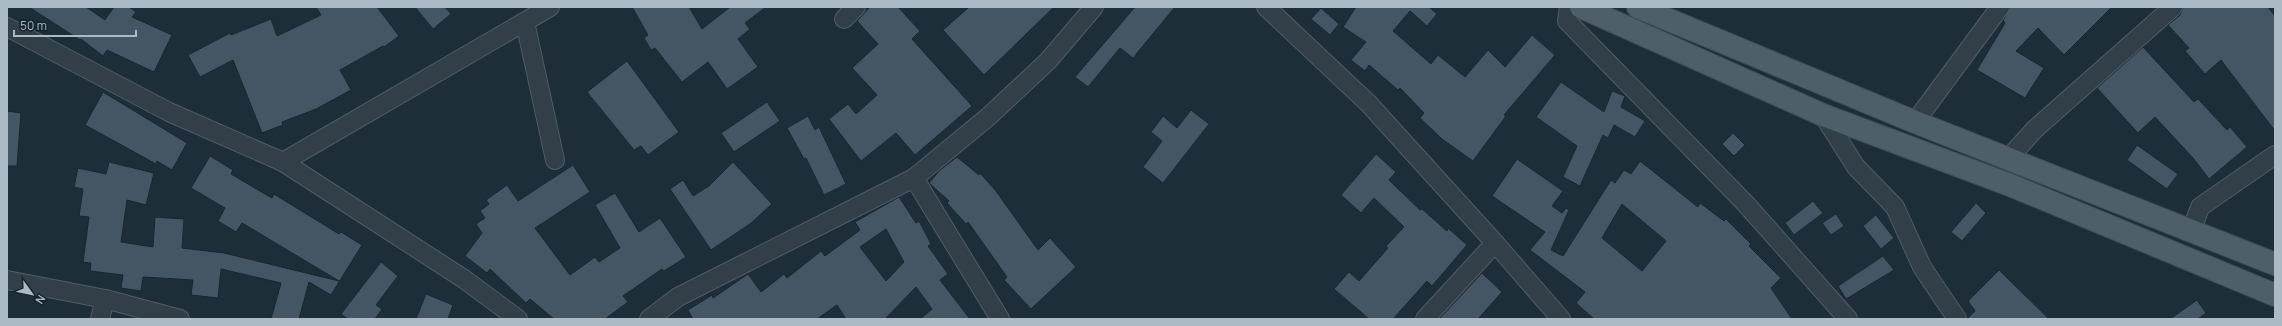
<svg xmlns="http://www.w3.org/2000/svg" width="2282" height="326" font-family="Manrope,sans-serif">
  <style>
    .building { fill: #445663; stroke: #19262f; fill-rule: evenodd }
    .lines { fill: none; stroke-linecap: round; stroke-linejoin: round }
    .minor-casing { stroke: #4f5d67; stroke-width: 20 }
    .major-casing { stroke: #3e4b55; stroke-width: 24 }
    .minor { stroke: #323f49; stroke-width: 18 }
    .major { stroke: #4f5f69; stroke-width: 22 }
  </style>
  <rect width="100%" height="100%" fill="#1e2e39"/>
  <g class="building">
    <polygon points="29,7 86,7 105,20 114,7 129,7 136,12 132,17 172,35 154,72 107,50 103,56 81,39 80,40"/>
    <polygon points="316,7 377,7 399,36 384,47 383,46 340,70 351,90 316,109 282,122 283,125 262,133 233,60 200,77 188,55 230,33 231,35 271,19 277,36 321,15"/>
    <polygon points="415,7 445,7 451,14 433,29"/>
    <polygon points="632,7 689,7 702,29 730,7 766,7 745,23 750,29 738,39 758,67 727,89 708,62 682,82 655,48 651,50 644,38 648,35"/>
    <polygon points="870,7 898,7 920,31 912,39 972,106 915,155 896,133 861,161 829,119 848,104 856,114 877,95 852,68 878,44 857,21"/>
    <polygon points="969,7 1054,7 984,75 943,30"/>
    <polygon points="1135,7 1175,7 1133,58 1120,48 1088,87 1075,77"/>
    <polygon points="1356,7 1429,7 1437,14 1427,26 1410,11 1393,31 1431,64 1438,55 1465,77 1488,50 1505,67 1532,35 1555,55 1504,115 1506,116 1473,161 1442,139 1420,118 1424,113 1400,88 1398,90 1369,65 1365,71 1351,60 1366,42 1343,27"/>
    <polygon points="2010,7 2112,7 2064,55 2038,28 2016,51 2044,68 2025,98 1977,70 2005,23 2003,21"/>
    <polygon points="2183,7 2268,7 2275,16 2275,131 2221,60 2205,74 2185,51 2189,48 2168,25 2180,15"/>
    <polygon points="1321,8 1339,24 1330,35 1311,19"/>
    <polygon points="2143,47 2194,102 2198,99 2227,130 2230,127 2247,147 2209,179 2193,158 2155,117 2138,133 2097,88"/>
    <polygon points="627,61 679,132 648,155 641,146 634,150 587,92"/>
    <polygon points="1561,82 1604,112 1612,91 1625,96 1621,107 1645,121 1635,137 1614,125 1608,138 1603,135 1580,186 1563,177 1577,146 1536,117"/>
    <polygon points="103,92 187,143 172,170 157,161 156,164 85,125"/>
    <polygon points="767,102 780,121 734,152 721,133"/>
    <polygon points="1191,110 1209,124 1163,183 1143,167 1162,141 1151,132 1163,116 1177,128"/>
    <polygon points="7,111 21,113 17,166 7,166"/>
    <polygon points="808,116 815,130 819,127 846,184 824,195 806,158 804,159 787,128"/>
    <polygon points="1733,133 1745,145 1734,156 1722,144"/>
    <polygon points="2137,145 2178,174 2167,189 2127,160"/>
    <polygon points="1376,154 1396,172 1389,180 1420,210 1422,209 1447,231 1448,228 1467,245 1432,286 1427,281 1393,319 1369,319 1334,289 1349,272 1359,281 1388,248 1386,246 1404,227 1374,198 1361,213 1341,195"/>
    <polygon points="210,156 233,170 231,174 272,198 274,194 339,234 341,232 362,245 331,295 309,282 299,319 271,319 281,283 221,269 218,298 191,295 193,280 143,277 141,291 121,288 123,275 90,271 91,263 83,262 89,217 79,216 83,189 74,187 78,168 106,174 109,162 154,173 146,205 127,200 121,242 153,247 155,217 184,219 182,248 224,253 339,281 242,223 236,232 218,221 225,208 191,188"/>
    <polygon points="957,157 979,175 980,173 996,191 1038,250 1050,238 1076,267 1031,309 1004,280 1007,277 968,222 966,224 947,203 949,201 929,183 940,170"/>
    <path d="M1517,159L1563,191L1552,206L1562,213L1566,208L1569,210L1551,250L1563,256L1611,180L1615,183L1624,170L1631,174L1640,161L1698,207L1700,203L1724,221L1726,219L1751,244L1749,246L1781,278L1771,288L1792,319H1594L1576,303L1585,292L1530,250L1545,232L1492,196ZM1622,204L1666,241L1642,271L1602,238Z"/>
    <polygon points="733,162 772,204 750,224 711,250 670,189 683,180 693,196 709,186"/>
    <polygon points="573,165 590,192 535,228 570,275 595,257 599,262 620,248 595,205 615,193 639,232 660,218 686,257 664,271 662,269 623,296 628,302 605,319 554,319 530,299 526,303 490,269 487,273 465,256 482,233 476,224 485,218 480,211 489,204 486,200 507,185 518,201"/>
    <path d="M899,197L916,223L919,221L931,244L928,246L948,274L940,280L970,319H920L932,309L916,287L885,319H846L837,305L817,319H693L688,310L712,295L713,298L748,274L761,292L784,274L787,278L821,251L825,256L860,230L855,222ZM886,229L904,262L886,281L860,247Z"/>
    <polygon points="1813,201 1823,213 1794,235 1785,223"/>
    <polygon points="1976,203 1986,213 1962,241 1951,232"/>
    <polygon points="1836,214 1844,226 1831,235 1822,223"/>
    <polygon points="1876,215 1894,238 1881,249 1863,226"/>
    <polygon points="1883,256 1894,270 1846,299 1838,286"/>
    <polygon points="381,262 398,276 376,305 382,309 375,319 348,319 341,314"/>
    <polygon points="1999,270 2049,319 1967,319 1975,311 1968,301"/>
    <polygon points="1482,273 1502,292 1478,319 1439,319"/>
    <polygon points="426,294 453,305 448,319 416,319"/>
    <polygon points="2197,300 2206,313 2198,319 2170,319"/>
  </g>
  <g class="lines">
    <defs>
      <g id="minor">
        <polyline points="1266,7 1369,104 1495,243 1561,319"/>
        <polyline points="1569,7 1567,21 1745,203 1848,319"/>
        <polyline points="844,19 856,7"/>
        <polyline points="525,22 555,160"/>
        <polyline points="7,27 169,112 283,162 464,279 518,319"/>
        <polyline points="1823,115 1856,167 1895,207 1922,267 1957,319"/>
        <polyline points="1915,122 2000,7"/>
        <polyline points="2008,159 2035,129 2173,7"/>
        <polyline points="283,162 550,7"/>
        <polyline points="914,178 1000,319"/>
        <polyline points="2191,232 2200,207 2275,155"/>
        <polyline points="7,280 105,299 180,319"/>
        <polyline points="100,319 105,299"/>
        <polyline points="649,319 678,297 914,178 988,117 1048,61 1094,7"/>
        <polyline points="1425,319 1495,243"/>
      </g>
      <g id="major">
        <polyline points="1581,7 1823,115 2010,185 2275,295"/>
        <polyline points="1638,7 1915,122 2275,264"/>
      </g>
    </defs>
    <use href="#minor" class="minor-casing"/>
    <use href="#major" class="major-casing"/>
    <use href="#minor" class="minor"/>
    <use href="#major" class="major"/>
  </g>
  <rect width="2282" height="326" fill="none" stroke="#acbac6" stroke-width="16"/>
  <g transform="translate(32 294) rotate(123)" stroke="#17242d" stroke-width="3" paint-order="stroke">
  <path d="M0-3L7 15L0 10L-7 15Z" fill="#acbac6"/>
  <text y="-6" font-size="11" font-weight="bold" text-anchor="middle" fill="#acbac6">N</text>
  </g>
  <path d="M14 30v6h122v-6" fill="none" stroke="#acbac6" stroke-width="2"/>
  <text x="20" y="30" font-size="12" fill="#acbac6" stroke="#17242d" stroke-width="3" paint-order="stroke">50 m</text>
</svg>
